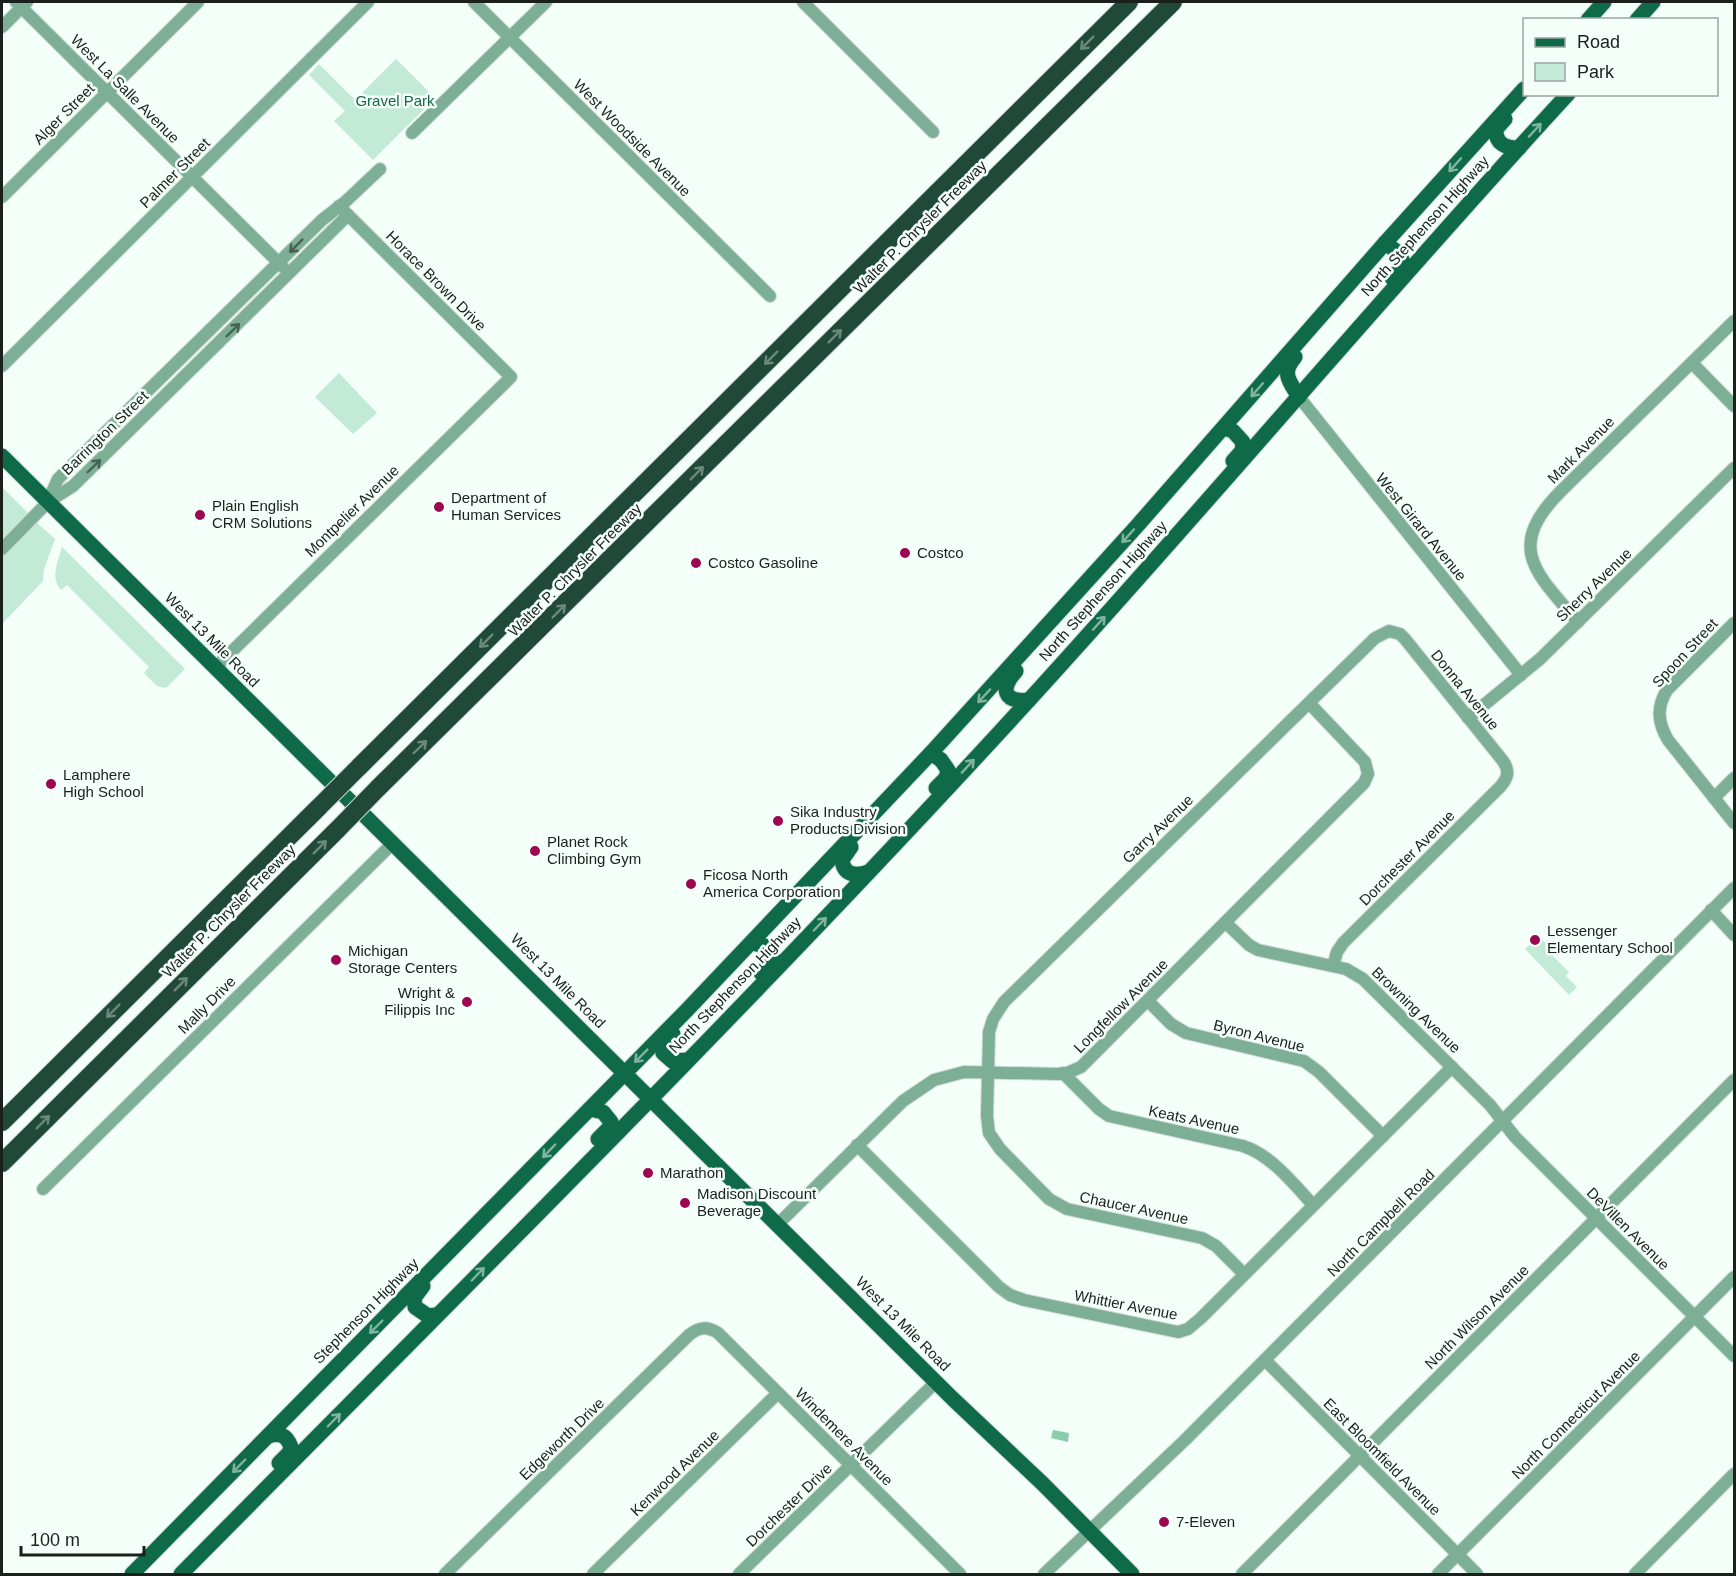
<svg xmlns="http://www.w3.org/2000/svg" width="1736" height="1576" font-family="Helvetica,sans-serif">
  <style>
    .green { fill: #c3ead6 }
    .water { fill: #8accab }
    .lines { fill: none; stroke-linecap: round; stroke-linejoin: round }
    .minor-casing { stroke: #d0dbd5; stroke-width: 14 }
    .major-casing { stroke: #d0dbd5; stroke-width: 17 }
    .highway-casing { stroke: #d0dbd5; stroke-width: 20 }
    .minor { stroke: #7daf96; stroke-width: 12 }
    .major { stroke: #0e6a49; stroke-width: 15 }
    .highway { stroke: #204a37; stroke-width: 18 }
    .highway-bridge-casing { stroke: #d0dbd5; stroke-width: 20; stroke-linecap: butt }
    .highway-bridge { stroke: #204a37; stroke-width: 18 }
    .oneway { stroke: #6a897b }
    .oneway2 { stroke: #80b4a0 }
    .oneway3 { stroke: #476053 }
    .poi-dot { fill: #9d0751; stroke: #f3fff8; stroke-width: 2 }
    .labels { text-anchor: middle; stroke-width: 5; stroke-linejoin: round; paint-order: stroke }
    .street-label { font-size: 15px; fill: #1b201d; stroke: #f3fff8 }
    .park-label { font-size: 15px; fill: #176648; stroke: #f3fff8 }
    .poi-label { font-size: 15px; fill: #1b201d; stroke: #f3fff8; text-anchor: start }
  </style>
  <rect width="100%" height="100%" fill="#f3fff8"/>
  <g class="green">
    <polygon points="396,59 435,98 373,160 334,121 345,111 309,75 319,64 355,100"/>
    <polygon points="339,373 377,413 353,434 315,397"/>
    <polygon points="2,487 29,514 2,542"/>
    <polygon points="36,522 55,539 44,569 43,581 2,624 2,556"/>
    <path d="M62,547L185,669L166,688L157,686L144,673L149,667L67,585L61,590C50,577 58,562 62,547Z"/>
    <polygon points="1539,936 1555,953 1553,956 1569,972 1566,976 1577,987 1569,995 1525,949"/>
  </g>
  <polygon class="water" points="1053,1430 1069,1433 1068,1442 1051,1438"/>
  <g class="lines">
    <defs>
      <g id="minor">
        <polyline points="16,2 283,267"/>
        <polyline points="474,2 770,296"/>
        <polyline points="803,2 933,132"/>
        <polyline points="2,27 27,2"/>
        <polyline points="412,133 546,2"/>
        <polyline points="2,197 198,2"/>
        <polyline points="1692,363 1734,406"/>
        <polyline points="2,366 368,2"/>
        <polyline points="1299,397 1521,675"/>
        <polyline points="48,501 58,479 68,469 322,220 345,202 380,169"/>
        <polyline points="2,549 48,502 73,486 348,215"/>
        <path d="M1578,622C1536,573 1505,548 1560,492L1734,321"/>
        <path d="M1734,623L1667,690C1656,708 1658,723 1668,740L1734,823"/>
        <polyline points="215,668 511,377 339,206"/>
        <polyline points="1468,718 1540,659 1734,468"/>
        <polyline points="1714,798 1734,778"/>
        <polyline points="1711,910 1734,935"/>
        <polyline points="1226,923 1249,945 1258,950 1346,969 1363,979 1490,1105 1515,1137 1734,1356"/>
        <polyline points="1148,1001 1171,1024 1186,1033 1304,1061 1319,1072 1383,1136"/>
        <path d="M1063,1073L1099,1109L1109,1116L1243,1146C1271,1155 1294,1184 1313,1205"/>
        <polyline points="857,1145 999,1287 1010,1295 1024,1300 1178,1332 1188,1329 1201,1318 1452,1067"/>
        <polyline points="43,1189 393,843"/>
        <polyline points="778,1224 903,1101 934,1080 964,1072 1058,1074 1067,1073 1081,1067 1364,783 1368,774 1365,762 1309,703"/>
        <path d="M1244,1274L1216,1246L1202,1238L1067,1209L1049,1199L1000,1149L989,1133L987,1116L989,1032L993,1019L1004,1002L1375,638L1389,631L1400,634L1405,639L1503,761C1510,771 1508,778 1500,787L1343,943L1337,952L1333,966"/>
        <polyline points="1265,1360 1477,1574"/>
        <path d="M445,1574L689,1335C699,1327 707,1326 718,1333L960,1574"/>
        <polyline points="593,1574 778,1393"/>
        <polyline points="739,1574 936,1382"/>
        <polyline points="1044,1574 1185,1440 1734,888"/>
        <polyline points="1242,1574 1734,1080"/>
        <polyline points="1438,1574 1734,1277"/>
        <polyline points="1635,1574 1734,1474"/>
      </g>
      <g id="major">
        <polyline points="1588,20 1604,2"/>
        <polyline points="1637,20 1653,2"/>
        <path d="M1505,119L1496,129C1495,144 1506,148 1519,148"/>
        <polyline points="1385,243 1399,253 1403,262 1401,268 1392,278"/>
        <path d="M1295,357C1281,373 1289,381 1299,397"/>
        <polyline points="1224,428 1233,431 1243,442 1242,451 1233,461"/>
        <polyline points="2,456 953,1399 1043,1484 1132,1574"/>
        <path d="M1016,671C1000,688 1003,703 1029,700"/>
        <polyline points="931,753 941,760 948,770 946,778 936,788"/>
        <path d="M851,847L842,860C844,876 856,876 869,872"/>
        <polyline points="752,943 765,946 773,958 772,962 761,973"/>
        <polyline points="673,1034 665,1043 663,1053 672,1061 688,1060"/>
        <polyline points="590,1109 603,1112 611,1122 609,1128 598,1139"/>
        <polyline points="423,1286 414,1298 415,1307 428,1316 436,1315"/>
        <path d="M268,1436C280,1433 286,1434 291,1447L289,1453L279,1463"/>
        <polyline points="132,1574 687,1010 931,753 1137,526 1385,243 1524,89"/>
        <path d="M181,1574C463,1289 748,1007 1019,711C1205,508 1381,297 1568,94"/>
      </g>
      <g id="highway">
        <polyline points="359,767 1129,2"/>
        <polyline points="378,788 1173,2"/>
        <polyline points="2,1122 319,807"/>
        <polyline points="2,1163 338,829"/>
      </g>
    </defs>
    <use href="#minor" class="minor-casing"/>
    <use href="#major" class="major-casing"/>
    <use href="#highway" class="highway-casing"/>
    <use href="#minor" class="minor"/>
    <use href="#major" class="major"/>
    <use href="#highway" class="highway"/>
    <defs>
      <g id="highway-bridge">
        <polyline points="319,807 359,767"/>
        <polyline points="338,829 378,788"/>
      </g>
    </defs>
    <use href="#highway-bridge" class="highway-bridge-casing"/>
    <use href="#highway-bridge" class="highway-bridge"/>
  </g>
  <defs><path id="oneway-shaft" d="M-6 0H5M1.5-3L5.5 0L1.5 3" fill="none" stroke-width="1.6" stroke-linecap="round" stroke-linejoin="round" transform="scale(1.5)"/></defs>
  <g class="oneway">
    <use href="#oneway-shaft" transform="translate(1087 43) rotate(135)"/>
    <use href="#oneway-shaft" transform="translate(835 336) rotate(-45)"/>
    <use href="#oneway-shaft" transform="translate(771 358) rotate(135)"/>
    <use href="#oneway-shaft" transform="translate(697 473) rotate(-45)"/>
    <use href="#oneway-shaft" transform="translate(559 611) rotate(-45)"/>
    <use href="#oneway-shaft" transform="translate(486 641) rotate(135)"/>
    <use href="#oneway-shaft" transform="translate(420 747) rotate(-44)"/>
    <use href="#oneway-shaft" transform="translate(320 847) rotate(-45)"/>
    <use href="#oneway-shaft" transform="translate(181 984) rotate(-45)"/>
    <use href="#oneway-shaft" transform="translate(113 1011) rotate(135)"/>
    <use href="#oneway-shaft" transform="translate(43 1122) rotate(-45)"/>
  </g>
  <g class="oneway2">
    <use href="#oneway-shaft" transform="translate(1535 130) rotate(-47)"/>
    <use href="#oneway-shaft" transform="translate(1455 165) rotate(132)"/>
    <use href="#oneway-shaft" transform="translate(1257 390) rotate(131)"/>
    <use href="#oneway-shaft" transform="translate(1128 536) rotate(132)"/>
    <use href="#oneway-shaft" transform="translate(1099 623) rotate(-48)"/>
    <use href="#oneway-shaft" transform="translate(984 696) rotate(133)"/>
    <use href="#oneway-shaft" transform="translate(968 766) rotate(-47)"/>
    <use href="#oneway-shaft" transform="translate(820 924) rotate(-46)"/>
    <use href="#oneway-shaft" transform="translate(641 1056) rotate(135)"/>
    <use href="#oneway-shaft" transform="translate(549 1151) rotate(134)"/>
    <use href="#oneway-shaft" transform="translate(478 1274) rotate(-46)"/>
    <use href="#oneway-shaft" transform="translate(376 1327) rotate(135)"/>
    <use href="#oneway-shaft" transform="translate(334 1420) rotate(-46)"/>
    <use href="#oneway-shaft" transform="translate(239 1466) rotate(134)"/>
  </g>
  <g class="oneway3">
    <use href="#oneway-shaft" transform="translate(296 246) rotate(135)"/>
    <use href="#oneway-shaft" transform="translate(233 330) rotate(-44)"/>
    <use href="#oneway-shaft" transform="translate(94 466) rotate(-44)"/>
  </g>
  <g class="poi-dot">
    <circle cx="439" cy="507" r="6"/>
    <circle cx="200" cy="515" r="6"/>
    <circle cx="905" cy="553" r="6"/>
    <circle cx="696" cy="563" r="6"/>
    <circle cx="51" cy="784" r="6"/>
    <circle cx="778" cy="821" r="6"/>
    <circle cx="535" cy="851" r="6"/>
    <circle cx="691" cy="884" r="6"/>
    <circle cx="1535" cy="940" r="6"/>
    <circle cx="336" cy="960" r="6"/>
    <circle cx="467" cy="1002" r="6"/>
    <circle cx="648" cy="1173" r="6"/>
    <circle cx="685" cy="1203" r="6"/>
    <circle cx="1164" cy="1522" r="6"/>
  </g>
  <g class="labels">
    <g class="street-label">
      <text transform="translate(125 89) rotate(45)" y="5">West La Salle Avenue</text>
      <text transform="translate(64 114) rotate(-45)" y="5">Alger Street</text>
      <text transform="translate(632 138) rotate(45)" y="5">West Woodside Avenue</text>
      <text transform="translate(175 173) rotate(-45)" y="5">Palmer Street</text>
      <text transform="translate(1425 226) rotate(-48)" y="5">North Stephenson Highway</text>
      <text transform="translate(920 227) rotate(-45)" y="5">Walter P. Chrysler Freeway</text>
      <text transform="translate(436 281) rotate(45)" y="5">Horace Brown Drive</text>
      <text transform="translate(105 433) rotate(-44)" y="5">Barrington Street</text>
      <text transform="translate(1581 450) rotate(-45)" y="5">Mark Avenue</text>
      <text transform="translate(352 511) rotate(-44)" y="5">Montpelier Avenue</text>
      <text transform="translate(1421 527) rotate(51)" y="5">West Girard Avenue</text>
      <text transform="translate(575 570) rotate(-45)" y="5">Walter P. Chrysler Freeway</text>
      <text transform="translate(1594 585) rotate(-44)" y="5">Sherry Avenue</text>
      <text transform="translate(1103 591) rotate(-48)" y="5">North Stephenson Highway</text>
      <text transform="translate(212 640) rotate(45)" y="5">West 13 Mile Road</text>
      <text transform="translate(1685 653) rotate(-47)" y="5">Spoon Street</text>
      <text transform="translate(1465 690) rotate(51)" y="5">Donna Avenue</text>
      <text transform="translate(1158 829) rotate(-44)" y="5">Garry Avenue</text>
      <text transform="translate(1407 858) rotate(-45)" y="5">Dorchester Avenue</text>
      <text transform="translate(229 911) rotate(-45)" y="5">Walter P. Chrysler Freeway</text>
      <text transform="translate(558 981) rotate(45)" y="5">West 13 Mile Road</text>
      <text transform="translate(735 985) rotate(-46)" y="5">North Stephenson Highway</text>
      <text transform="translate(207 1005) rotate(-45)" y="5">Mally Drive</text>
      <text transform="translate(1121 1006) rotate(-45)" y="5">Longfellow Avenue</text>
      <text transform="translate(1416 1010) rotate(44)" y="5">Browning Avenue</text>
      <text transform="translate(1259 1036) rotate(14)" y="5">Byron Avenue</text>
      <text transform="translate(1194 1120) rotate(12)" y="5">Keats Avenue</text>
      <text transform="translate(1134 1208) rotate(12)" y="5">Chaucer Avenue</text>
      <text transform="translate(1381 1223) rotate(-45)" y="5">North Campbell Road</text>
      <text transform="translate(1628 1229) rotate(45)" y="5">DeVillen Avenue</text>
      <text transform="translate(1126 1305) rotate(11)" y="5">Whittier Avenue</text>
      <text transform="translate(366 1311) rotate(-45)" y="5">Stephenson Highway</text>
      <text transform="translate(1477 1317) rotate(-45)" y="5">North Wilson Avenue</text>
      <text transform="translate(903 1324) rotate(45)" y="5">West 13 Mile Road</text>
      <text transform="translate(1576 1415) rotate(-45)" y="5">North Connecticut Avenue</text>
      <text transform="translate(844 1437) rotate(45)" y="5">Windemere Avenue</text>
      <text transform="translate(562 1439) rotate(-44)" y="5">Edgeworth Drive</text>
      <text transform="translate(1382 1457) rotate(45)" y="5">East Bloomfield Avenue</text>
      <text transform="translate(675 1473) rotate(-44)" y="5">Kenwood Avenue</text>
      <text transform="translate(789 1505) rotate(-44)" y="5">Dorchester Drive</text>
    </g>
    <g class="park-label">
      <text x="395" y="106">Gravel Park</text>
    </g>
    <g class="poi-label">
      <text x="451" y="503">Department of<tspan x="451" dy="17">Human Services</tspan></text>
      <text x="212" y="511">Plain English<tspan x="212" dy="17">CRM Solutions</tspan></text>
      <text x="917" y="558">Costco</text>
      <text x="708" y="568">Costco Gasoline</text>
      <text x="63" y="780">Lamphere<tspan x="63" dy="17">High School</tspan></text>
      <text x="790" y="817">Sika Industry<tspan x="790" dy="17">Products Division</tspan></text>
      <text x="547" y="847">Planet Rock<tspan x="547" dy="17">Climbing Gym</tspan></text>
      <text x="703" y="880">Ficosa North<tspan x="703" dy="17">America Corporation</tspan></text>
      <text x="1547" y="936">Lessenger<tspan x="1547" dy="17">Elementary School</tspan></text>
      <text x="348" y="956">Michigan<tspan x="348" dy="17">Storage Centers</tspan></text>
      <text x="455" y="998" text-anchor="end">Wright &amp;<tspan x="455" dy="17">Filippis Inc</tspan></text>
      <text x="660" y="1178">Marathon</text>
      <text x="697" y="1199">Madison Discount<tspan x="697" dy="17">Beverage</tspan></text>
      <text x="1176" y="1527">7-Eleven</text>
    </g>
  </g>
  <rect width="1736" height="1576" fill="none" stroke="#1b201d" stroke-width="6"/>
  <rect x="1523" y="18" width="195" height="78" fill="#f3fff8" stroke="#9da6a0" stroke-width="1.5"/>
  <rect x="1535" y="38" width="30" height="9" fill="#0e6a49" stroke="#9da6a0" stroke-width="1.5"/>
  <text x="1577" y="48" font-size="18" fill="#1b201d">Road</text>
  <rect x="1535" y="63" width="30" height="18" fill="#c3ead6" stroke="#9da6a0" stroke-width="1.5"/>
  <text x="1577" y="78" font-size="18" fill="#1b201d">Park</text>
  <path d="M21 1546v9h123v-9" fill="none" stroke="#1b201d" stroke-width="3"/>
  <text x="30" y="1546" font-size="18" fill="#1b201d" stroke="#f3fff8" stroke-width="4.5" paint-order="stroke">100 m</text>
</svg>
